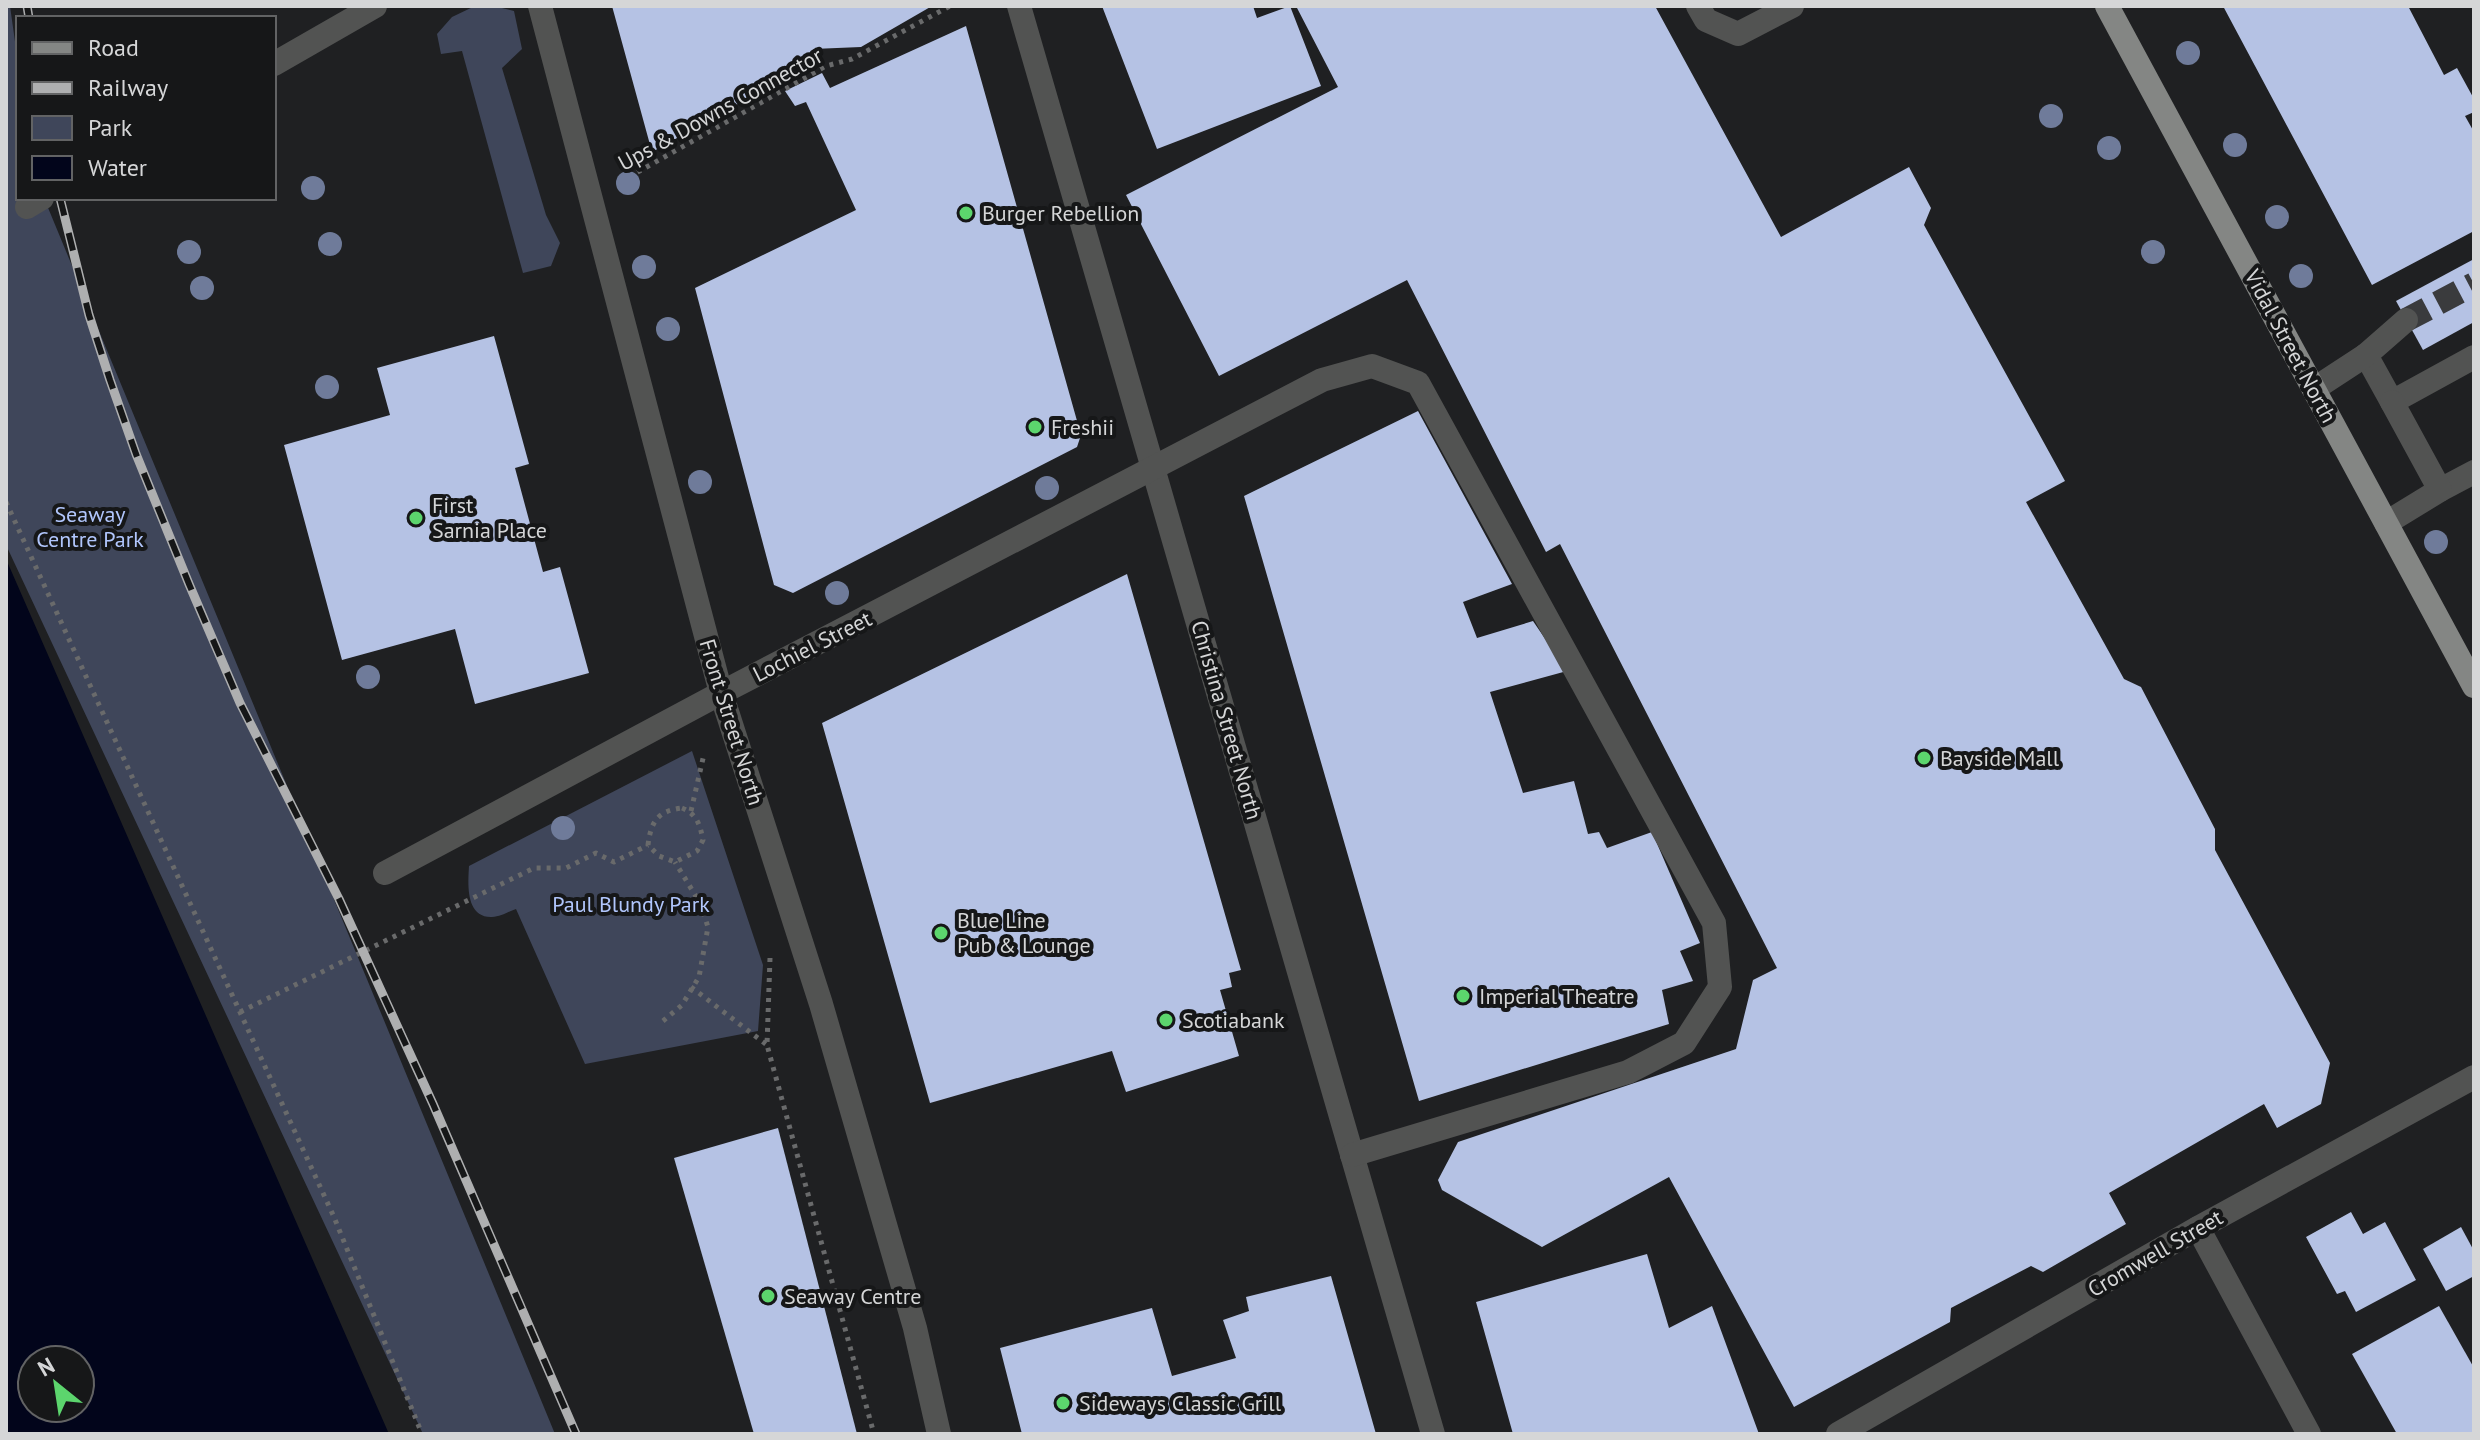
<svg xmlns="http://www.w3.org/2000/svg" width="2480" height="1440" font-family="'PT Sans',sans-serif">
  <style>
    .green { fill: #3f465a }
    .water { fill: #02051b; fill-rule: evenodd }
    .building { fill: #b5c2e4 }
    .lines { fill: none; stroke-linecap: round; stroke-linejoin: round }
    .minor-tunnel { stroke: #3a3b3d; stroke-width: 24; stroke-dasharray: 24 12; stroke-linecap: butt }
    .path { stroke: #696a6b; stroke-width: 5; stroke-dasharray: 4 6; stroke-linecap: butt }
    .minor { stroke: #525352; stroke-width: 24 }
    .major { stroke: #848684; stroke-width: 24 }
    .rail-casing { stroke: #aeafb0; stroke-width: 9 }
    .rail { stroke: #161718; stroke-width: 6; stroke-dasharray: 18; stroke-linecap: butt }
    .tree { fill: #6f7b9a }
    .poi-dot { fill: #5cd56d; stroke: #161718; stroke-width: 3 }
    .labels { text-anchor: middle; stroke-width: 8; stroke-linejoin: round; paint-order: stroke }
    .street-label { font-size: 22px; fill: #d5d6d7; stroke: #161718 }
    .poi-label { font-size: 22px; fill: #d5d6d7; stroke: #161718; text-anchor: start }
    .park-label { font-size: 22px; fill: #b1c6fc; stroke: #161718 }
  </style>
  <rect width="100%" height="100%" fill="#1f2022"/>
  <g class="green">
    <polygon points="6,6 10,6 18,63 18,198 44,198 555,1434 423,1434 6,545"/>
    <polygon points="475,6 494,6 514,11 522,49 502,68 546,215 560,243 551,266 523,273 462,51 441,54 437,34 452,17"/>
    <path d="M692,751L763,965L758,1031L585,1064L516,909C509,911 501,917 492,917C465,918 468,883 469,866Z"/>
  </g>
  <path class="water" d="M6,559L389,1434H6ZM32,1360H80V1408H32Z"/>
  <g class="building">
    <polygon points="612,6 932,6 861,47 813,49 818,59 652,152"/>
    <polygon points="1102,6 1253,6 1257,18 1290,6 1321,86 1157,149"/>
    <polygon points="1296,6 1655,6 1781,237 1909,167 1931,208 1924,225 2065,481 2026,502 2124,679 2141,687 2215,829 2215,850 2330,1063 2321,1104 2277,1128 2264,1104 2109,1193 2126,1224 2043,1272 2031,1266 1951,1308 1950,1322 1794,1407 1669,1177 1542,1247 1442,1190 1438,1180 1458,1142 1736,1049 1753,980 1777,968 1560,544 1546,552 1407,280 1219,376 1126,195 1338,87"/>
    <polygon points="2223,6 2408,6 2444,75 2457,68 2474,99 2474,112 2465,116 2474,132 2474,231 2372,285"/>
    <polygon points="966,26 1081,435 1077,447 793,593 774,585 695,288 856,210 806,102 795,106 785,91 822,73 830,88"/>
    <polygon points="2474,259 2474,322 2423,350 2396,301"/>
    <polygon points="494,336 529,464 515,468 543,572 560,567 589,673 475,704 455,629 342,660 284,445 390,415 377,368"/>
    <polygon points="1418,411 1512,584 1463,602 1477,638 1533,621 1567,671 1490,692 1523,793 1574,781 1588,834 1599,832 1607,848 1652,832 1700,943 1680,951 1693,981 1662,990 1669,1024 1419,1101 1244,496"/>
    <polygon points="1127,574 1241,970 1229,973 1232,987 1220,990 1239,1056 1126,1092 1112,1051 930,1103 822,723"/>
    <polygon points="778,1128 857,1434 754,1434 674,1158"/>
    <polygon points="2351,1212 2363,1234 2385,1222 2416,1280 2356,1312 2345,1291 2337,1294 2306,1237"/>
    <polygon points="2461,1227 2474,1251 2474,1276 2446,1291 2423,1249"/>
    <polygon points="1647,1254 1669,1328 1712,1306 1759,1434 1513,1434 1476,1302"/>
    <polygon points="1331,1276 1376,1434 1022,1434 1000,1348 1152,1308 1172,1376 1236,1358 1223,1320 1249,1311 1246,1297"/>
    <polygon points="2439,1306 2474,1368 2474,1434 2397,1434 2352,1354"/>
  </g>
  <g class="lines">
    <polyline class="minor-tunnel" points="2406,320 2474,284"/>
    <g class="path">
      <polyline points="620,182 826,66 852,59 950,6"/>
      <polyline points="6,502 334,1217 422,1434"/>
      <path d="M682,808C697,814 700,825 703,840L697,851L675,862L659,856L648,845C651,821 658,811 682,808Z"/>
      <polyline points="691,811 704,754"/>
      <polyline points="770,958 767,1045 874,1434"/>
      <polyline points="691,987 767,1045"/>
      <polyline points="240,1012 534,868 566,868 596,853 614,862 648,845"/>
      <polyline points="663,1021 682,1005 699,977 708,927 700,903 675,862"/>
    </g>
    <g class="minor">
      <polyline points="540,6 721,693 821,1004 915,1328 939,1434"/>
      <polyline points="1019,6 1433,1434"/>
      <polyline points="1698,6 1706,20 1738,34 1792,6"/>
      <polyline points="274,64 375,6"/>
      <polyline points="27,207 42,198"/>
      <polyline points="2366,355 2392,402 2474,357"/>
      <polyline points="2314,389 2366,355 2406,320"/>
      <polyline points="2440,490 2474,472"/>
      <polyline points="2386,523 2440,490 2392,402"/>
      <polyline points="385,873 721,693 1322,380 1372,366 1418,383 1714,923 1720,987 1684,1043 1628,1072 1352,1155"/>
      <polyline points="2198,1228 2309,1434"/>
      <polyline points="1838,1434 2198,1228 2474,1077"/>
    </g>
    <polyline class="major" points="2107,6 2474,686"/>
    <defs>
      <g id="rail">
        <polyline points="27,6 29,18"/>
        <polyline points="60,198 89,315 110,380 136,454 189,584 240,703 339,899 433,1104 576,1434"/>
      </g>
    </defs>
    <use href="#rail" class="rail-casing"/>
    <use href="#rail" class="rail"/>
  </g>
  <g class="tree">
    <circle cx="2188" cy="53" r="12"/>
    <circle cx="2051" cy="116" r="12"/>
    <circle cx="2235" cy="145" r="12"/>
    <circle cx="2109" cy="148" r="12"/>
    <circle cx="628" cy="183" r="12"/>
    <circle cx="313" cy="188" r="12"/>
    <circle cx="2277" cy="217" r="12"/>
    <circle cx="330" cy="244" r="12"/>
    <circle cx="189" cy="252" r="12"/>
    <circle cx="2153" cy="252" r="12"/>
    <circle cx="644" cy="267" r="12"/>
    <circle cx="2301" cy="276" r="12"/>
    <circle cx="202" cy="288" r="12"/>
    <circle cx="668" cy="329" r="12"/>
    <circle cx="327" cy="387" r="12"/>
    <circle cx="700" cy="482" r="12"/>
    <circle cx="1047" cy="488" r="12"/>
    <circle cx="2436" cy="542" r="12"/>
    <circle cx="837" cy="593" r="12"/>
    <circle cx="368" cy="677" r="12"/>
    <circle cx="563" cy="828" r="12"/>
  </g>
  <g class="poi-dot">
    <circle cx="966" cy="213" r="8"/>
    <circle cx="1035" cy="427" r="8"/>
    <circle cx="416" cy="518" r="8"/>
    <circle cx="1924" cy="758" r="8"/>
    <circle cx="941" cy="933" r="8"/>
    <circle cx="1463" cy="996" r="8"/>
    <circle cx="1166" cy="1020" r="8"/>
    <circle cx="768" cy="1296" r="8"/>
    <circle cx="1063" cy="1403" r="8"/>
  </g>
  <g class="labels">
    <g class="street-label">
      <text transform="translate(720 109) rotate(-29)" y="8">Ups &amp; Downs Connector</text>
      <text transform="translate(2291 346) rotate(62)" y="8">Vidal Street North</text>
      <text transform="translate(812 646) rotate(-27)" y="8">Lochiel Street</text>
      <text transform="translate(1227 720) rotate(74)" y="8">Christina Street North</text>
      <text transform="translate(732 722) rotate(73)" y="8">Front Street North</text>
      <text transform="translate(2155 1253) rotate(-30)" y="8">Cromwell Street</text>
    </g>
    <g class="poi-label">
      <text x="982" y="221">Burger Rebellion</text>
      <text x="1051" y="435">Freshii</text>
      <text x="432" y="513">First<tspan x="432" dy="25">Sarnia Place</tspan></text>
      <text x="1940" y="766">Bayside Mall</text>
      <text x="957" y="928">Blue Line<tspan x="957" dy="25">Pub &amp; Lounge</tspan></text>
      <text x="1479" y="1004">Imperial Theatre</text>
      <text x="1182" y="1028">Scotiabank</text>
      <text x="784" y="1304">Seaway Centre</text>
      <text x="1079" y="1411">Sideways Classic Grill</text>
    </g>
    <g class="park-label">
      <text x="90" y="522">Seaway<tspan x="90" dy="25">Centre Park</tspan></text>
      <text x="631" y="912">Paul Blundy Park</text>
    </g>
  </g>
  <rect width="2480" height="1440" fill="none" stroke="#d5d6d7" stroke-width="16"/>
  <rect x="16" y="16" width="260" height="184" fill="#161718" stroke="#626364" stroke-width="2"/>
  <rect x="32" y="42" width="40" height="12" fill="#848684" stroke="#626364" stroke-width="2"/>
  <text x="88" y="56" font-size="24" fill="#d5d6d7">Road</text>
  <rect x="32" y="82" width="40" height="12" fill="#aeafb0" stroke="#626364" stroke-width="2"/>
  <text x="88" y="96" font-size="24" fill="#d5d6d7">Railway</text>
  <rect x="32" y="116" width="40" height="24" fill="#3f465a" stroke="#626364" stroke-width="2"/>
  <text x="88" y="136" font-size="24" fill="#d5d6d7">Park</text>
  <rect x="32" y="156" width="40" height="24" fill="#02051b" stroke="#626364" stroke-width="2"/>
  <text x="88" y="176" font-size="24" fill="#d5d6d7">Water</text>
  <g transform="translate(56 1384) rotate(330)"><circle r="38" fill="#161718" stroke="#626364" stroke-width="2"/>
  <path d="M0-6L14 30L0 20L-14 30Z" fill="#5cd56d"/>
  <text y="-12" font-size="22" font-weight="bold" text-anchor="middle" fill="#d5d6d7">N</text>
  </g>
</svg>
